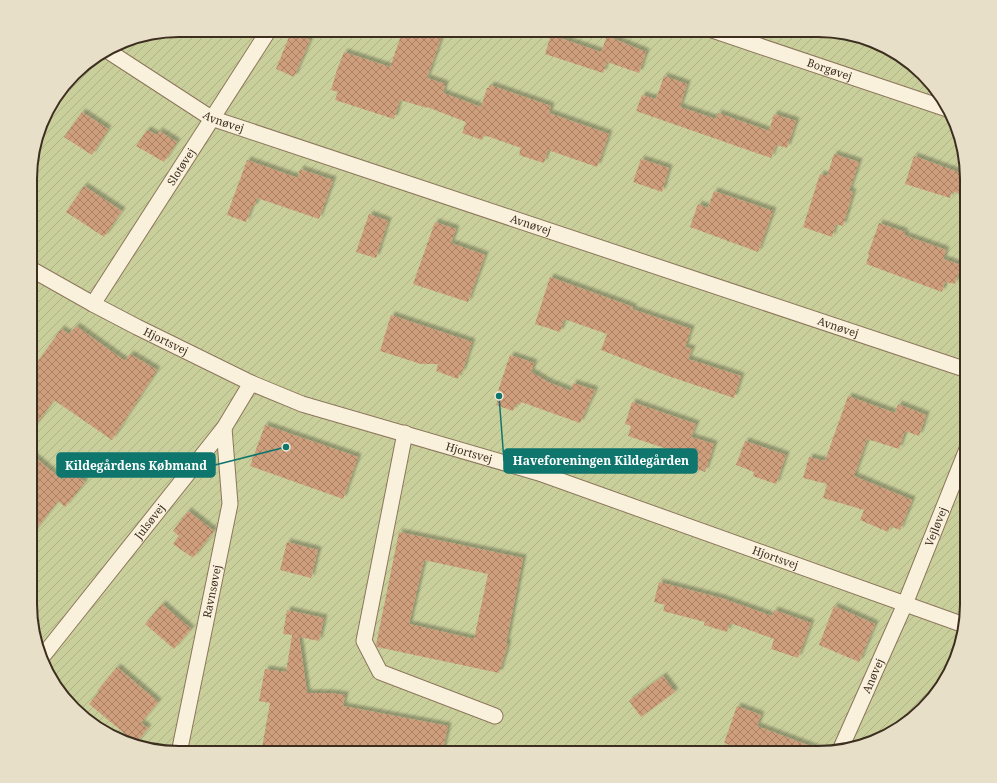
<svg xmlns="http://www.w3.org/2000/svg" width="997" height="783" font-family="'Noto Serif',serif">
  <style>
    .garden { fill: url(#garden-furrows) }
    .building { fill: url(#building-cross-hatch); fill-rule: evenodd; filter: url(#shadow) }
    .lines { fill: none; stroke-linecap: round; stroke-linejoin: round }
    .service-casing { stroke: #8d765c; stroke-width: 17 }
    .service { stroke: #faf1dc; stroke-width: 15 }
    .labels { text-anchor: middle; stroke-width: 3; stroke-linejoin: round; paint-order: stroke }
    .street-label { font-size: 11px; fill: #3d2e20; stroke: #f7eed8 }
    .rim { fill: none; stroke: #3d2e20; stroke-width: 2 }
    .leader { fill: none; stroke: #0f766e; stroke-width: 1.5 }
    .callout-dot { fill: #0f766e; stroke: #f7eed8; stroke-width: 1.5 }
    .callout { fill: #0f766e; stroke: #0f766e; stroke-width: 1.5 }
    .callout-label { font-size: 12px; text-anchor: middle; font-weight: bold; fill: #fff }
  </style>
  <defs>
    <pattern id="garden-furrows" width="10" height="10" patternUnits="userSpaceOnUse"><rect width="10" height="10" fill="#c9cf9b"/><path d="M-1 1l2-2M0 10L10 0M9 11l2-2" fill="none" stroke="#aeb285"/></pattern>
    <pattern id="building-cross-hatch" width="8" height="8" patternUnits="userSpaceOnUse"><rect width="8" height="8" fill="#cf9f7d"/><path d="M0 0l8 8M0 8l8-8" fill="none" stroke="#a98266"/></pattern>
    <filter id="shadow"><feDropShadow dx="3.5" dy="-3.5" stdDeviation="1" flood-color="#0004"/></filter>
  </defs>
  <rect width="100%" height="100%" fill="#f0e4c8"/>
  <polygon class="garden" points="179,30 828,30 875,41 916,67 956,122 967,179 967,614 956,661 930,702 875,742 818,753 169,753 122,742 81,716 45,670 30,614 31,159 50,105 81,67 131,38"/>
  <g class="building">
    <polygon points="403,30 444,30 427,78 445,84 443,93 481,107 487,88 489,88 490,85 551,106 549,113 609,134 597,167 548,150 544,163 519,155 521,148 484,135 482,140 462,133 466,122 427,107 427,108 400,100 394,119 335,100 338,92 331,90 337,70 344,52 390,67"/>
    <polygon points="291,32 310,40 294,77 276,69"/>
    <polygon points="551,35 601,52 607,36 646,52 639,73 607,62 603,73 545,54"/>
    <polygon points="664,76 687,84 680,107 716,119 718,113 769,131 774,114 796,121 787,148 776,145 771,158 636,111 642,95 656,99"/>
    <polygon points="82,112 108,129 92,155 64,137"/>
    <polygon points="147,130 157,135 159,131 177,142 164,162 136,146"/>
    <polygon points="834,154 859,162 849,191 853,192 843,226 836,224 832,237 803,227 820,174 827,176"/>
    <polygon points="914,156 966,175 967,197 952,191 950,198 905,184"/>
    <polygon points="641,159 669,168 662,192 633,182"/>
    <polygon points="247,160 298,178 300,169 333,180 319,219 257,198 254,207 252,206 246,222 227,215"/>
    <polygon points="84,186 122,211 104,237 66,212"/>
    <polygon points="714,191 773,211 758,252 690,227 698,204 708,208"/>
    <polygon points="369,214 388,221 376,258 356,252"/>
    <polygon points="435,222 456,229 451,243 485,255 468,302 413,284"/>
    <polygon points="879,223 905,232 904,235 946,250 943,259 961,265 955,284 945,282 942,292 866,264 869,255 868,254"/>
    <polygon points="550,277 633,307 632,309 691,329 685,347 692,349 688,359 741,376 734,398 668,376 601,350 607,334 564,319 560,332 535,324"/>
    <polygon points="391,315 472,342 462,373 460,372 458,379 436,371 438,364 421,364 380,351"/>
    <polygon points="76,326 125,361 130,354 157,370 112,440 54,400 31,431 31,371 61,329 69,334"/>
    <polygon points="510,355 534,363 531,372 548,382 571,391 573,383 595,390 580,423 521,402 520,405 516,404 513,411 496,405 498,397 496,397"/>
    <polygon points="848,396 895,413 898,404 926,415 919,436 905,431 899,449 867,439 854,476 912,500 900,530 890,526 888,532 860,520 864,510 823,498 827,484 803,478 809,457 825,461"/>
    <polygon points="632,402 696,424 691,437 714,444 705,472 679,463 682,454 628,436 631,426 625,424"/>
    <polygon points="265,425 358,457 343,499 250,466"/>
    <polygon points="745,441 786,455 776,484 753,476 754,472 736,465"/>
    <polygon points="31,454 62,480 69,470 85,482 65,507 58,501 30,537"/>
    <polygon points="188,511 214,531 193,558 173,544 179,536 173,531"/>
    <path d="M399,532L523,558L506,643L508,644L499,673L377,647L376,645ZM424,560L488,574L474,639L409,624Z"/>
    <polygon points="287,542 318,550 311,578 280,570"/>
    <polygon points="659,582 721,598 772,616 774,610 811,623 798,658 771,649 774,639 730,623 727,632 704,625 705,622 663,611 665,605 654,602"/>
    <polygon points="162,604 191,629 174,649 145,624"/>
    <polygon points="834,606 875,624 859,662 819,645"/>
    <polygon points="287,610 324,618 319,641 299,637 307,693 330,693 345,695 343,706 448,726 442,753 261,753 270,703 259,701 265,669 286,672 292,635 283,634"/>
    <polygon points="117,667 158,702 141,723 148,728 136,743 89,704 99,692 98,690"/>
    <polygon points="663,676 675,692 641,717 629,701"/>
    <polygon points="737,706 761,715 757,726 826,752 818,753 752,753 724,743"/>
  </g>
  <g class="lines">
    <defs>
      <g id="service">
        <path id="s1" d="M712,30L947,109"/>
        <path id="s2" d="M108,51L211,118L967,370"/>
        <path id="s3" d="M31,269L93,304L137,327L251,383L302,404L539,473L964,625"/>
        <path id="s4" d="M93,304L269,30"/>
        <polyline points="405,433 364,641 380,672 495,716"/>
        <path id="s5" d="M42,657L224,428L251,383"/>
        <path id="s6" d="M841,748L905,604L967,449"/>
        <path id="s7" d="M179,753L230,504L224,428"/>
      </g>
    </defs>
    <use href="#service" class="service-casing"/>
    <use href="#service" class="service"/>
  </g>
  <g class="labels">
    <g class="street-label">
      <text dy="4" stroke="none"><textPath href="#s1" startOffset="124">Borgøvej</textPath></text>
      <text dy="4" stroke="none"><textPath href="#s2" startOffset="136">Avnøvej</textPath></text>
      <text dy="4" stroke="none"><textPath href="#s4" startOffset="163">Slotøvej</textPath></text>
      <text dy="4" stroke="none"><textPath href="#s2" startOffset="460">Avnøvej</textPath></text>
      <text dy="4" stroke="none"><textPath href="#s2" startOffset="784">Avnøvej</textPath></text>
      <text dy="4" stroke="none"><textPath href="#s3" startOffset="153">Hjortsvej</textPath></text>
      <text dy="4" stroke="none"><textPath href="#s3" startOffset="477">Hjortsvej</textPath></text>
      <text dy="4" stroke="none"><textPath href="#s5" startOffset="173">Julsøvej</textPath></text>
      <text dy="4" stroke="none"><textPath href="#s6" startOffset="241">Vejløvej</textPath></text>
      <text dy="4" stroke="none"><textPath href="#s3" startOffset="801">Hjortsvej</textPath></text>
      <text dy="4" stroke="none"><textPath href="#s7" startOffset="165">Ravnsøvej</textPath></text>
      <text dy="4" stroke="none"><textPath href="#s6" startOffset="79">Anøvej</textPath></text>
    </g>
  </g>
  <path d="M0 0H997V783H0ZM179 37H818A142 142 0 0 1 960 179V604A142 142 0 0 1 818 746H179A142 142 0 0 1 37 604V179A142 142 0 0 1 179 37Z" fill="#e8dfc9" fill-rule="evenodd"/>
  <path class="rim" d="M179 37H818A142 142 0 0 1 960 179V604A142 142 0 0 1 818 746H179A142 142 0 0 1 37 604V179A142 142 0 0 1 179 37Z"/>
  <path class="leader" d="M499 396L504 461M286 447L215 465"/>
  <g class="callout-dot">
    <circle cx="499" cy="396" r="4"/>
    <circle cx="286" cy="447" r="4"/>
  </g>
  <g class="callout">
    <rect x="504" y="449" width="193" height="24" rx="4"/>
    <rect x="57" y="453" width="158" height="24" rx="4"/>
  </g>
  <g class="callout-label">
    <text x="601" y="465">Haveforeningen Kildegården</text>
    <text x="136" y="470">Kildegårdens Købmand</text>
  </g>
</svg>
